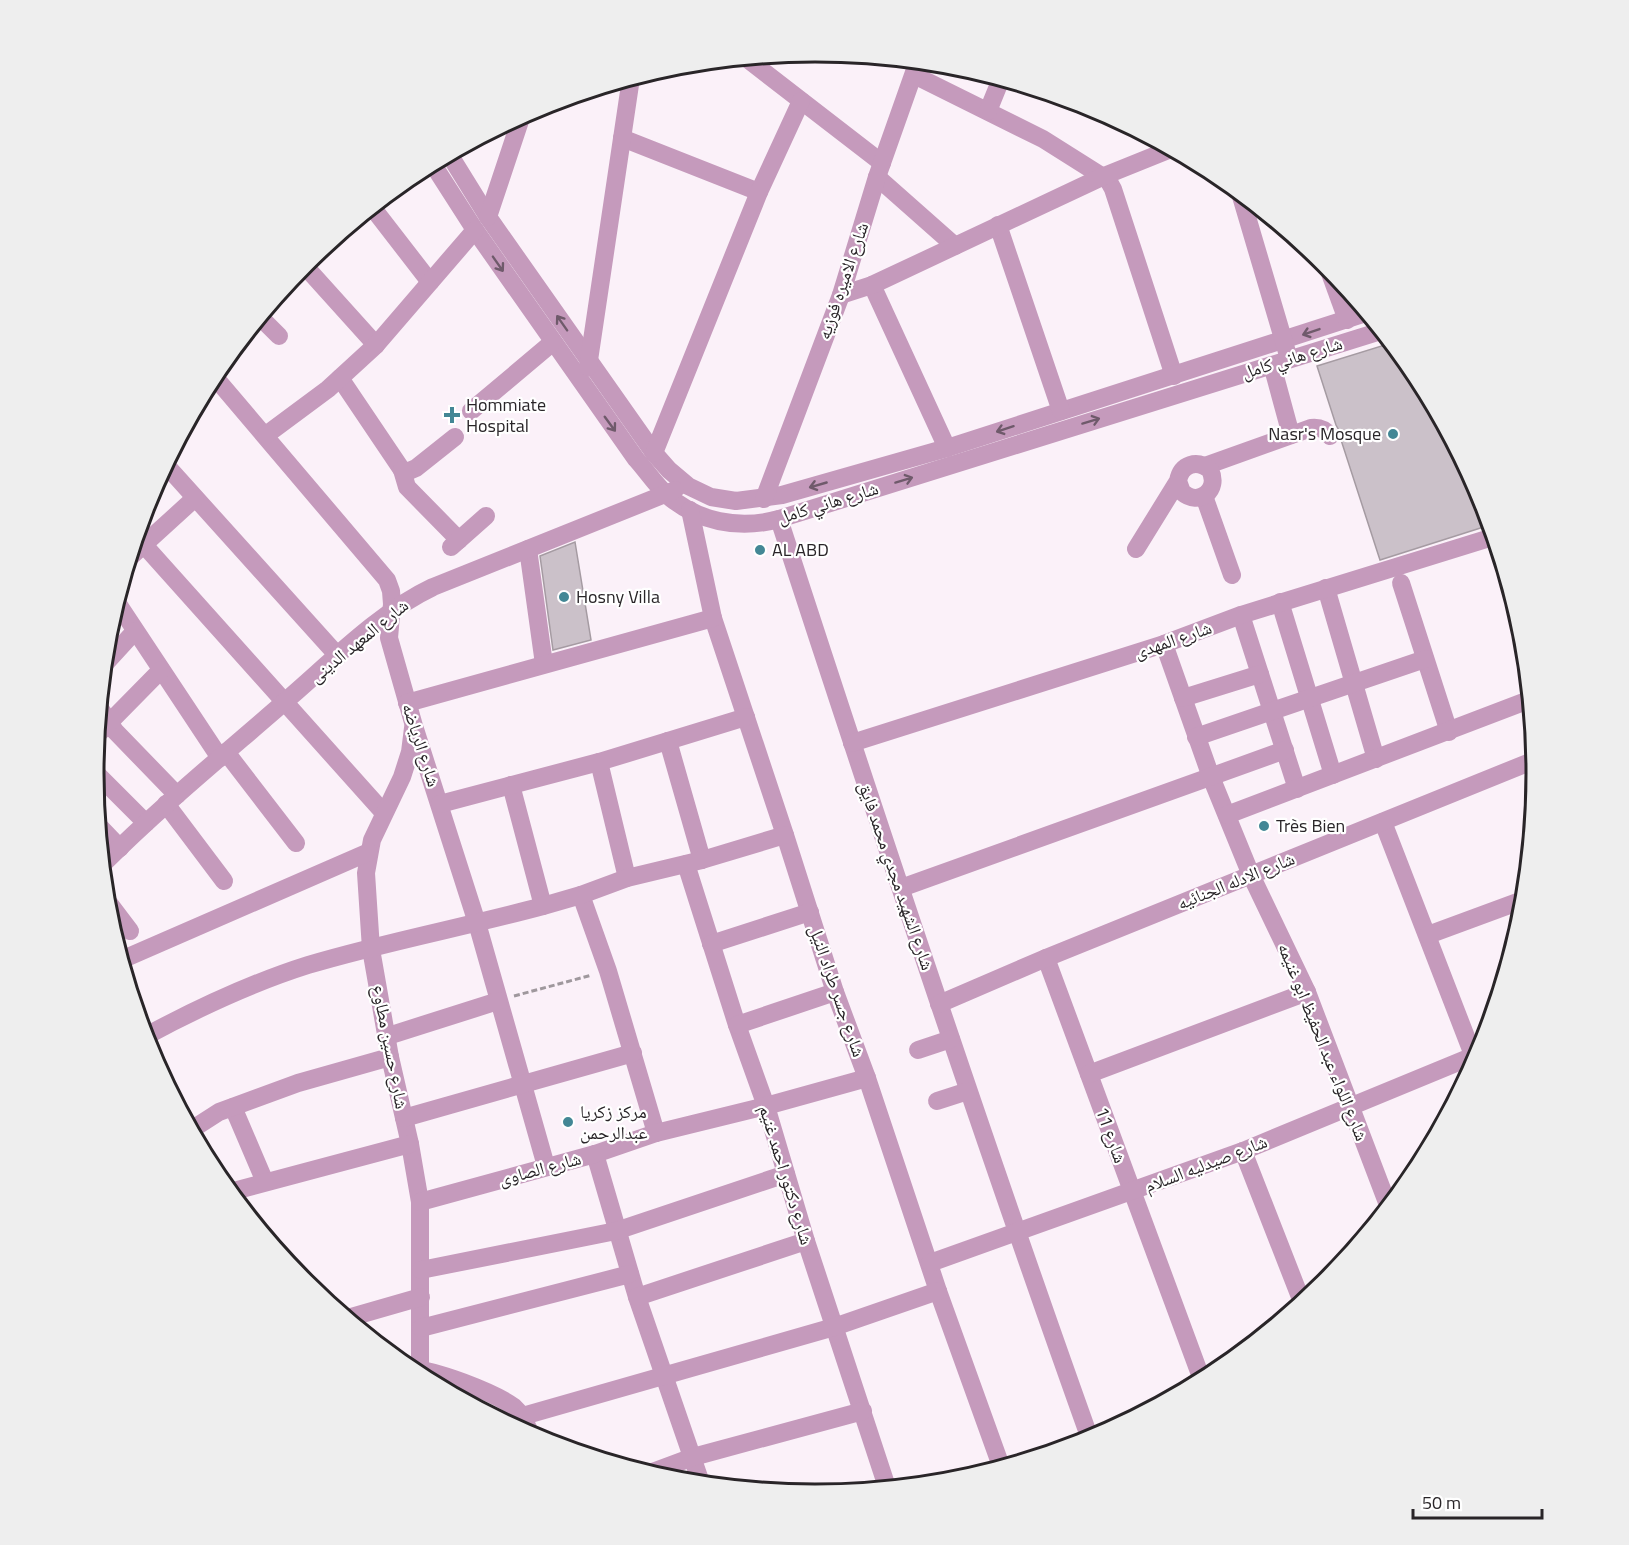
<svg xmlns="http://www.w3.org/2000/svg" width="1629" height="1545" font-family="'Titillium Web','Noto Naskh Arabic',sans-serif">
  <style>
    .building { fill: #cbc1c9; stroke: #a59ba2; stroke-width: 1.5 }
    .lines { fill: none; stroke-linecap: round; stroke-linejoin: round }
    .path { stroke: #9f989d; stroke-width: 3; stroke-dasharray: 6 3; stroke-linecap: butt }
    .minor { stroke: #c59abc; stroke-width: 18 }
    .oneway { stroke: #6f5a6b }
    .poi-dot { fill: #438795; stroke: #fff; stroke-width: 2 }
    .labels { text-anchor: middle; stroke-width: 4.5; stroke-linejoin: round; paint-order: stroke }
    .street-label { font-size: 18px; fill: #292528; stroke: #fff }
    .poi-label { font-size: 18px; fill: #292528; stroke: #fff; text-anchor: start }
    .rim { fill: none; stroke: #292528; stroke-width: 3 }
  </style>
  <rect width="100%" height="100%" fill="#fbf1f9"/>
  <g class="building">
    <polygon points="1391,343 1415,372 1481,497 1490,525 1380,560 1341,440 1341,434 1336,425 1317,366"/>
    <polygon points="575,542 591,640 553,650 540,556"/>
  </g>
  <g class="lines">
    <polyline class="path" points="514,996 592,975"/>
    <g class="minor">
      <polyline points="746,58 882,163"/>
      <polyline points="914,75 1043,139 1108,180 1113,189 1174,376"/>
      <polyline points="988,111 1001,79"/>
      <polyline points="622,138 759,192"/>
      <polyline points="449,154 488,217 654,453 669,470 688,486 711,497 736,501 782,495 947,448 1366,313"/>
      <path d="M432,163L475,230L636,459C646,470 655,484 666,494C697,522 739,530 779,519L1381,331"/>
      <polyline points="877,177 955,246"/>
      <polyline points="1240,193 1287,352"/>
      <polyline points="372,207 430,282"/>
      <polyline points="488,217 522,115"/>
      <polyline points="998,225 1061,411"/>
      <polyline points="303,264 376,345"/>
      <polyline points="1327,265 1347,320"/>
      <polyline points="872,285 947,448"/>
      <polyline points="841,295 872,285 1104,176 1171,149"/>
      <polyline points="260,317 279,336"/>
      <polyline points="1272,365 1291,435"/>
      <polyline points="588,367 631,78"/>
      <polyline points="213,375 387,580 391,591 392,604 389,638 414,726 477,923 546,1166"/>
      <polyline points="340,378 402,470 409,471 416,468 455,437"/>
      <polyline points="471,411 553,342"/>
      <polyline points="266,435 328,389 376,345 475,230"/>
      <polyline points="654,453 759,192 801,101"/>
      <polyline points="165,464 338,656"/>
      <path d="M1205,466L1311,428C1320,427 1325,429 1330,436"/>
      <polyline points="402,470 407,487 459,540"/>
      <polyline points="1204,496 1232,575"/>
      <polyline points="764,499 841,295 877,177 918,61"/>
      <polyline points="690,510 713,618 785,835 835,992 867,1078 938,1291 1001,1466"/>
      <path d="M779,519C879,827 981,1134 1090,1439"/>
      <polyline points="136,536 384,813"/>
      <polyline points="451,547 486,516"/>
      <polyline points="528,549 544,664"/>
      <path d="M1136,549L1178,481C1181,464 1197,459 1210,470C1220,490 1199,507 1182,492L1178,481"/>
      <polyline points="129,558 195,498"/>
      <polyline points="1401,583 1449,732"/>
      <polyline points="1326,588 1376,759"/>
      <polyline points="116,601 220,758"/>
      <polyline points="1280,602 1333,775"/>
      <polyline points="1241,615 1297,789"/>
      <polyline points="1164,644 1211,777 1251,875 1307,992 1388,1205"/>
      <polyline points="103,666 135,631"/>
      <polyline points="1183,698 1260,674"/>
      <polyline points="407,703 713,618"/>
      <polyline points="99,707 115,731 177,795"/>
      <polyline points="413,728 410,752 402,777 372,840 366,873 371,949 390,1057 410,1144 420,1202 420,1376"/>
      <polyline points="97,735 161,670"/>
      <polyline points="1196,737 1425,659"/>
      <polyline points="668,741 702,860"/>
      <polyline points="852,743 1164,644 1241,615 1493,537"/>
      <polyline points="226,752 296,843"/>
      <polyline points="599,762 627,878"/>
      <polyline points="93,770 146,823"/>
      <polyline points="511,785 543,906"/>
      <polyline points="166,804 224,881"/>
      <polyline points="440,804 599,762 746,717"/>
      <polyline points="1227,815 1529,700"/>
      <polyline points="1383,822 1475,1060"/>
      <polyline points="98,825 120,848"/>
      <polyline points="686,864 737,1025 766,1106 806,1241 887,1487"/>
      <path d="M102,865C161,806 226,753 289,698C333,660 380,612 433,587L675,490"/>
      <polyline points="901,888 1285,750"/>
      <polyline points="581,895 608,971 656,1133"/>
      <polyline points="105,898 130,931"/>
      <polyline points="1428,935 1523,900"/>
      <polyline points="711,944 810,912"/>
      <polyline points="128,957 369,852"/>
      <polyline points="1046,958 1202,1380"/>
      <polyline points="939,1004 1046,958 1535,760"/>
      <polyline points="737,1025 835,992"/>
      <polyline points="388,1036 498,1001"/>
      <path d="M144,1037C196,1009 251,983 308,965C385,942 465,927 543,906L581,895L627,878L702,860L785,835"/>
      <polyline points="918,1050 951,1039"/>
      <polyline points="1089,1074 1307,992"/>
      <polyline points="937,1101 968,1091"/>
      <polyline points="233,1107 265,1182"/>
      <polyline points="404,1118 633,1053"/>
      <polyline points="191,1130 219,1112 298,1083 390,1057"/>
      <polyline points="1243,1151 1302,1302"/>
      <polyline points="595,1154 637,1297 701,1483"/>
      <polyline points="230,1192 410,1144"/>
      <polyline points="420,1202 595,1154 656,1133 766,1106 867,1078"/>
      <polyline points="930,1263 1243,1151 1478,1054"/>
      <polyline points="421,1270 616,1231 786,1174"/>
      <polyline points="637,1297 806,1241"/>
      <polyline points="348,1318 421,1297"/>
      <polyline points="421,1328 630,1274"/>
      <path d="M410,1370C431,1367 497,1394 514,1407C523,1415 526,1424 531,1435"/>
      <polyline points="523,1416 834,1327 938,1291"/>
      <polyline points="650,1473 693,1457 863,1411"/>
    </g>
  </g>
  <defs><path id="oneway-shaft" d="M-6 0H5M1.5-3L5.5 0L1.5 3" fill="none" stroke-width="1.6" stroke-linecap="round" stroke-linejoin="round" transform="scale(1.5)"/></defs>
  <g class="oneway">
    <use href="#oneway-shaft" transform="translate(498 264) rotate(55)"/>
    <use href="#oneway-shaft" transform="translate(562 323) rotate(-125)"/>
    <use href="#oneway-shaft" transform="translate(1311 332) rotate(161)"/>
    <use href="#oneway-shaft" transform="translate(1091 421) rotate(-17)"/>
    <use href="#oneway-shaft" transform="translate(610 424) rotate(54)"/>
    <use href="#oneway-shaft" transform="translate(1005 429) rotate(162)"/>
    <use href="#oneway-shaft" transform="translate(904 480) rotate(-17)"/>
    <use href="#oneway-shaft" transform="translate(818 485) rotate(164)"/>
  </g>
  <g class="poi-dot">
    <path d="M449 406h6v6h6v6h-6v6h-6v-6h-6v-6h6z"/>
    <circle cx="1393" cy="434" r="6"/>
    <circle cx="760" cy="550" r="6"/>
    <circle cx="564" cy="597" r="6"/>
    <circle cx="1264" cy="826" r="6"/>
    <circle cx="568" cy="1122" r="6"/>
  </g>
  <g class="labels">
    <g class="street-label">
      <text transform="translate(843 281) rotate(-71)" y="6">شارع الاميره فوزيه</text>
      <text transform="translate(1292 358) rotate(-17)" y="6">شارع هاني كامل</text>
      <text transform="translate(828 503) rotate(-17)" y="6">شارع هاني كامل</text>
      <text transform="translate(1173 640) rotate(-19)" y="6">شارع المهدى</text>
      <text transform="translate(359 641) rotate(-39)" y="6">شارع المعهد الدينى</text>
      <text transform="translate(421 745) rotate(72)" y="6">شارع الرياضه</text>
      <text transform="translate(896 876) rotate(71)" y="6">شارع الشهيد مجدي محمد فايق</text>
      <text transform="translate(1236 881) rotate(-22)" y="6">شارع الادله الجنائيه</text>
      <text transform="translate(837 991) rotate(71)" y="6">شارع جسر طراد النيل</text>
      <text transform="translate(1323 1042) rotate(68)" y="6">شارع اللواء عبد الحفيظ ابو غنيمه</text>
      <text transform="translate(390 1047) rotate(79)" y="6">شارع حسين مطاوع</text>
      <text transform="translate(1111 1135) rotate(70)" y="6">شارع 11</text>
      <text transform="translate(1206 1164) rotate(-21)" y="6">شارع صيدليه السلام</text>
      <text transform="translate(540 1169) rotate(-15)" y="6">شارع الصاوى</text>
      <text transform="translate(786 1175) rotate(73)" y="6">شارع دكتور احمد غنيم</text>
    </g>
    <g class="poi-label">
      <text x="466" y="411">Hommiate<tspan x="466" dy="21">Hospital</tspan></text>
      <text x="1381" y="440" text-anchor="end">Nasr's Mosque</text>
      <text x="772" y="556">AL ABD</text>
      <text x="576" y="603">Hosny Villa</text>
      <text x="1276" y="832">Très Bien</text>
      <text x="580" y="1118">مركز زكريا<tspan x="580" dy="21">عبدالرحمن</tspan></text>
    </g>
  </g>
  <path d="M0 0H1629V1545H0ZM104 773a711 711 0 1 1 1422 0a711 711 0 1 1-1422 0Z" fill="#eee" fill-rule="evenodd"/>
  <path class="rim" d="M104 773a711 711 0 1 1 1422 0a711 711 0 1 1-1422 0Z"/>
  <path d="M1413 1509v9h129v-9" fill="none" stroke="#292528" stroke-width="3"/>
  <text x="1422" y="1509" font-size="18" fill="#292528" stroke="#ffffff" stroke-width="4.5" paint-order="stroke">50 m</text>
</svg>
